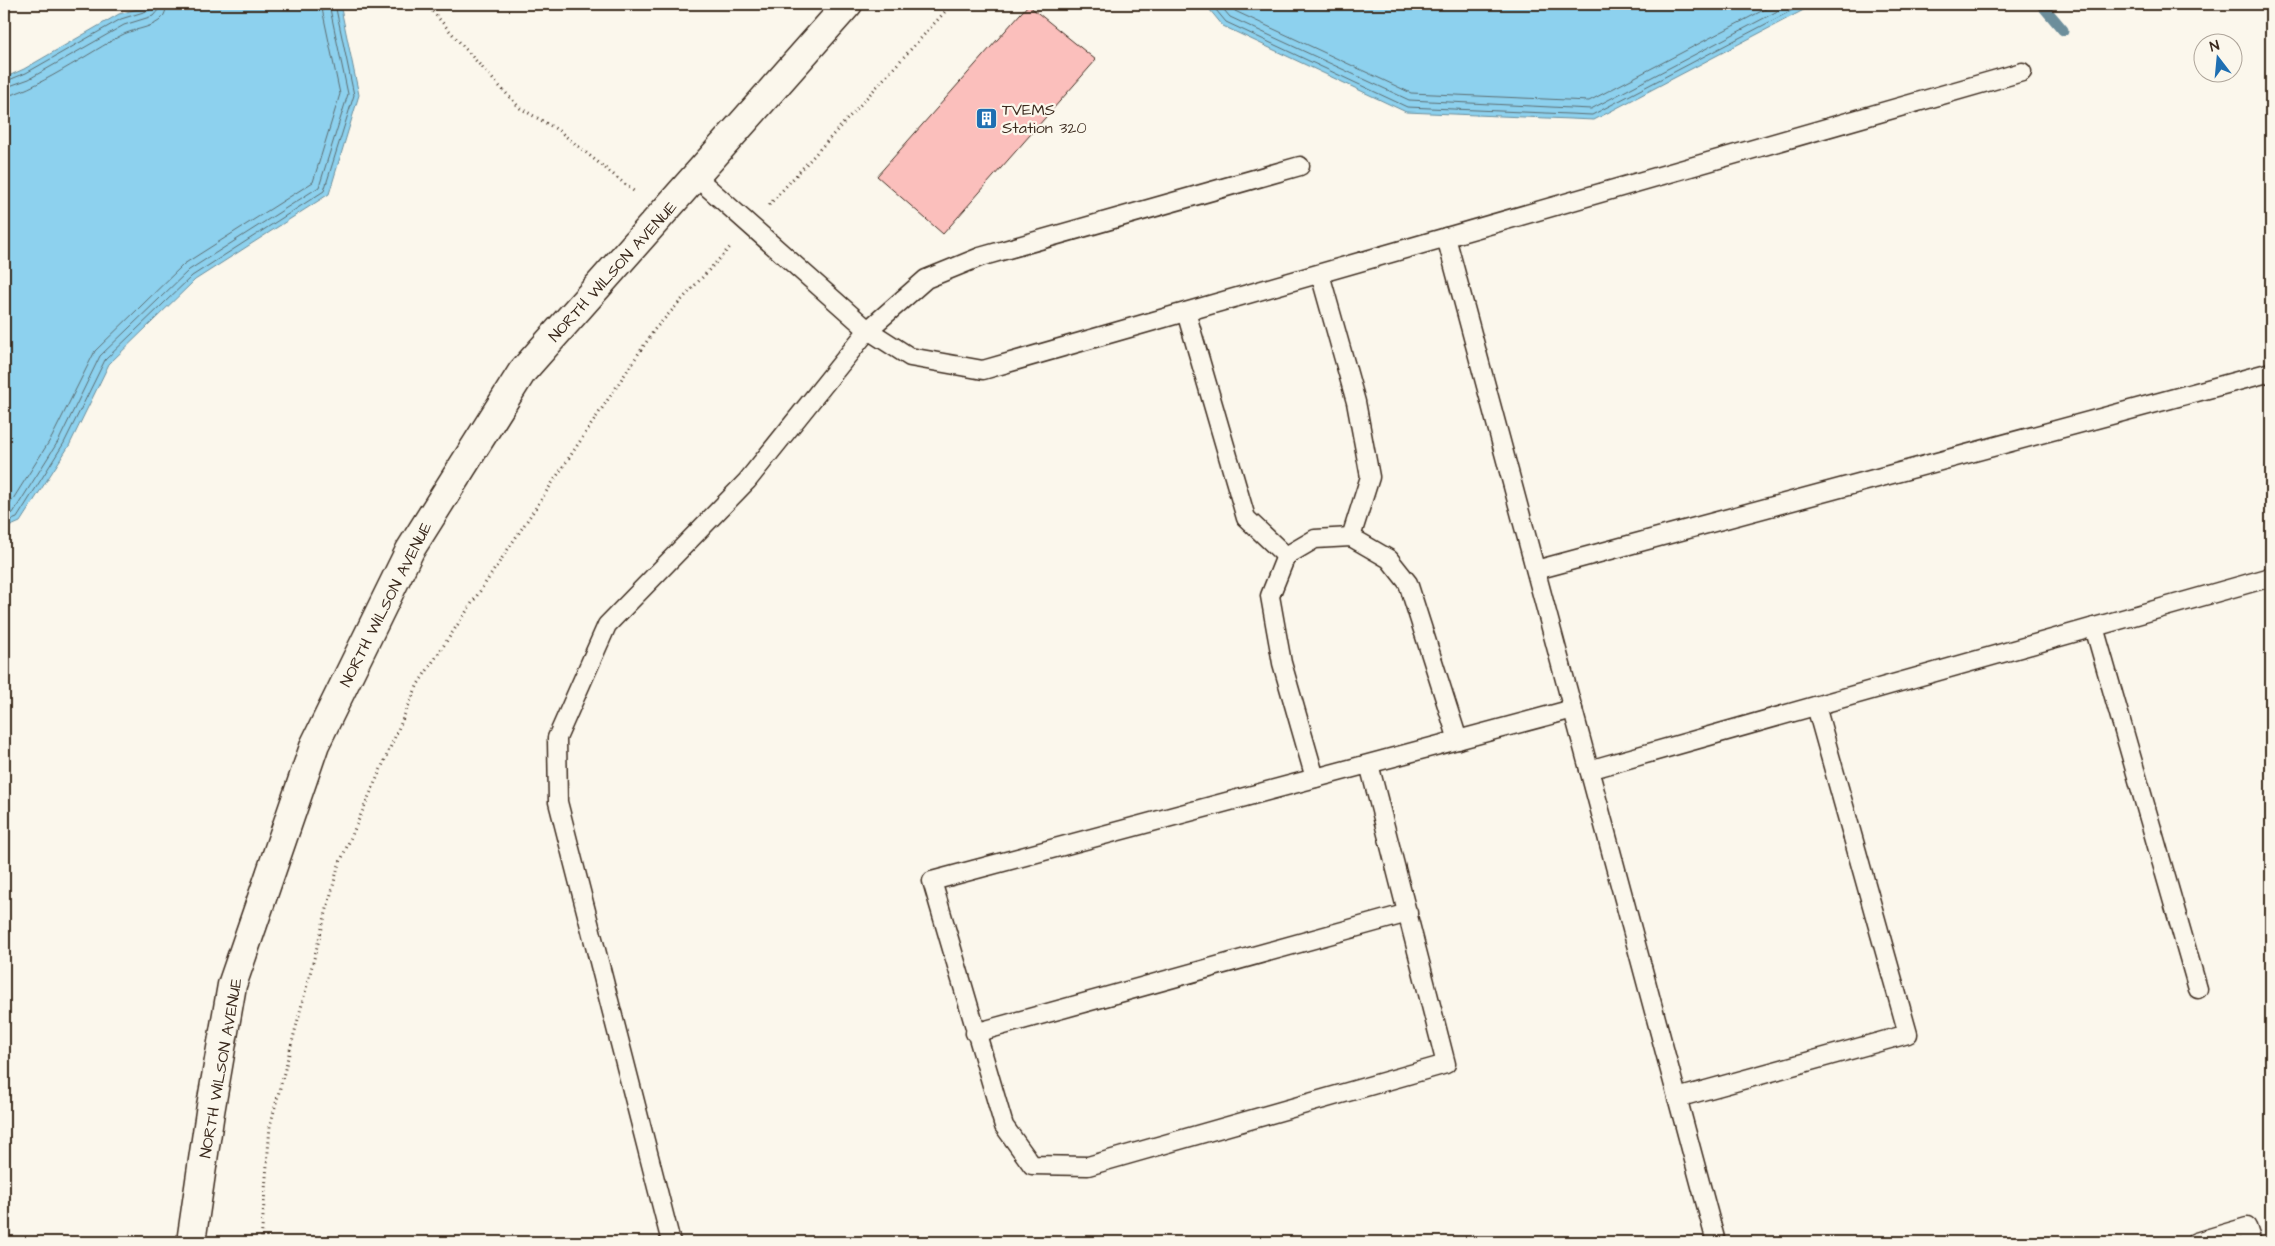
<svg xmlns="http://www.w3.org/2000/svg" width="2275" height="1246" font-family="'Architects Daughter',sans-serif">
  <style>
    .water { fill: #8dd1ee; stroke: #6c8e9b }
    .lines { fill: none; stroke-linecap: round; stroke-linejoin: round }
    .shore { stroke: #5c6d71; stroke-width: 1 }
    .stream { stroke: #6c8e9b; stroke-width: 11 }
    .building { fill: #fbbfbc; stroke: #3b2a1e }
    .service-casing { stroke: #3b2a1e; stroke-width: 21 }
    .secondary-casing { stroke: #3b2a1e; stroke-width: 31 }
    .path { stroke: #3b2a1e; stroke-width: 3; stroke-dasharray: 1 4; stroke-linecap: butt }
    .service { stroke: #fbf7ec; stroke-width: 18 }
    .secondary { stroke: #fbf7ec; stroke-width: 28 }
    .labels { text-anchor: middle; stroke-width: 4.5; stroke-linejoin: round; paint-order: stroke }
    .poi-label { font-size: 16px; fill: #3b2a1e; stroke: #fbf7ec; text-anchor: start }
    .street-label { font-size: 16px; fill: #3b2a1e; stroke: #fbf7ec }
  </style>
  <rect width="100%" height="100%" fill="#fbf7ec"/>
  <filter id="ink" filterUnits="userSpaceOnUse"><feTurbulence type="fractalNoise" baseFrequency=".02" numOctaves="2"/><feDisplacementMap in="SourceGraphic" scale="10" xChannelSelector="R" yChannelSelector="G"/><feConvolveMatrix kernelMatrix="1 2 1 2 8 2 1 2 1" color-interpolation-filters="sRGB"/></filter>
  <g filter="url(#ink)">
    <g class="water">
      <polygon points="156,4 340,4 359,95 329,194 195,280 109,364 69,446 20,522 4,529 4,78 24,69 119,14"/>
      <polygon points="1205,4 1815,4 1594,120 1406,112 1223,26"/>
    </g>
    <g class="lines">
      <g class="shore">
        <polyline points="1211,4 1226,22 1407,107 1592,115 1804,4"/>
        <polyline points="1219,4 1230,17 1409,100 1591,109 1791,4"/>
        <polyline points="1229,4 1235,11 1411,93 1589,101 1775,4"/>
        <polyline points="4,82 26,73 121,19 150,10 153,4"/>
        <polyline points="4,88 29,79 124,25 153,16 158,10 159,4"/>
        <path d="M4,96C27,95 96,49 120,36C132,29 148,29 159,21C165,16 166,10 167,4"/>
        <polyline points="4,509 8,507 52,437 95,351 184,264 313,182 340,94 321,4"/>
        <polyline points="4,517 13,513 59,440 100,356 189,270 319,187 348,94 329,4"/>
        <polyline points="4,523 17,518 64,443 105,360 192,276 324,191 354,95 335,4"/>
      </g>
      <polyline class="stream" points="2041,4 2063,30"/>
    </g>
    <polygon class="building" points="1028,5 1096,60 943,234 877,176"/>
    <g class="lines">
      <defs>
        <g id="service">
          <polyline points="696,177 868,330 910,357 983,370 2022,72"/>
          <polyline points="1446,237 1716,1242"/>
          <polyline points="1320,274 1356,402 1370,477 1351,537"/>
          <polyline points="1186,312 1246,518 1286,556"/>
          <polyline points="1536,570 2271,372"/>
          <polyline points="2094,627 2198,989"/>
          <polyline points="1369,764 1446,1064 1088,1166 1032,1165 1004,1126 932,881 1573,709"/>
          <polyline points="1589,770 2271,577"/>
          <polyline points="1315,778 1282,663 1270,596 1286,556 1315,539 1351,537 1389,559 1408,583 1458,740"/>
          <polyline points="975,1033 1408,913"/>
          <polyline points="1677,1098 1908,1034 1816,706"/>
          <polyline points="671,1242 558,802 557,738 607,625 747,481 868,330 926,279 980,257 1300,166"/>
          <polyline points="2196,1242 2247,1227 2252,1242"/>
        </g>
        <polyline id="secondary" points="191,1242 210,1112 232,985 315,744 410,550 522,372 848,4"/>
      </defs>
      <use href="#service" class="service-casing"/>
      <use href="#secondary" class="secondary-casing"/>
      <g class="path">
        <polyline points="426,4 485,71 520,108 558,130 636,193"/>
        <polyline points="769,205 952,4"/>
        <polyline points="261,1242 270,1126 338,867 418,684 655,329 731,246"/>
      </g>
      <use href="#service" class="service"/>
      <use href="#secondary" class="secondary"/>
    </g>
  </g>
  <defs>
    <symbol id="building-square" viewBox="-11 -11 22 22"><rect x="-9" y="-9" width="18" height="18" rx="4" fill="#1f6fb2" stroke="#fbf7ec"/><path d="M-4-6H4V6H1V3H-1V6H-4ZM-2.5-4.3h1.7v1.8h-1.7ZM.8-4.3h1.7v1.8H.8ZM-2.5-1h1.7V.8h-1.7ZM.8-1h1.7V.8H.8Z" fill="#fff"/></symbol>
  </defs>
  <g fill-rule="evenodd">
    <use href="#building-square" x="974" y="106" width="25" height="25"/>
  </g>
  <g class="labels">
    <g class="poi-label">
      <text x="1002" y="115">TVEMS<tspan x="1002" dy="18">Station 320</tspan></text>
    </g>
    <g class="street-label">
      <text transform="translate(612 271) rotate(-48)" y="6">NORTH WILSON AVENUE</text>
      <text transform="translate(385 604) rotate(-63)" y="6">NORTH WILSON AVENUE</text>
      <text transform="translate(220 1068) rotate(-80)" y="6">NORTH WILSON AVENUE</text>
    </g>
  </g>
  <rect width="2275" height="1246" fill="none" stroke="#fbf7ec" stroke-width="20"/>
  <rect x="10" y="10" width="2255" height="1226" fill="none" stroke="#3b2a1e" stroke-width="2" filter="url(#ink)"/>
  <g transform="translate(2218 58) rotate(344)"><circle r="24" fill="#fbf7ec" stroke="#aea59a"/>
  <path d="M0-4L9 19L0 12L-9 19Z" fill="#1f6fb2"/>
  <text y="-8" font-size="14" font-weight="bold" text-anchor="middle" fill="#3b2a1e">N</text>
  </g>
</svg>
